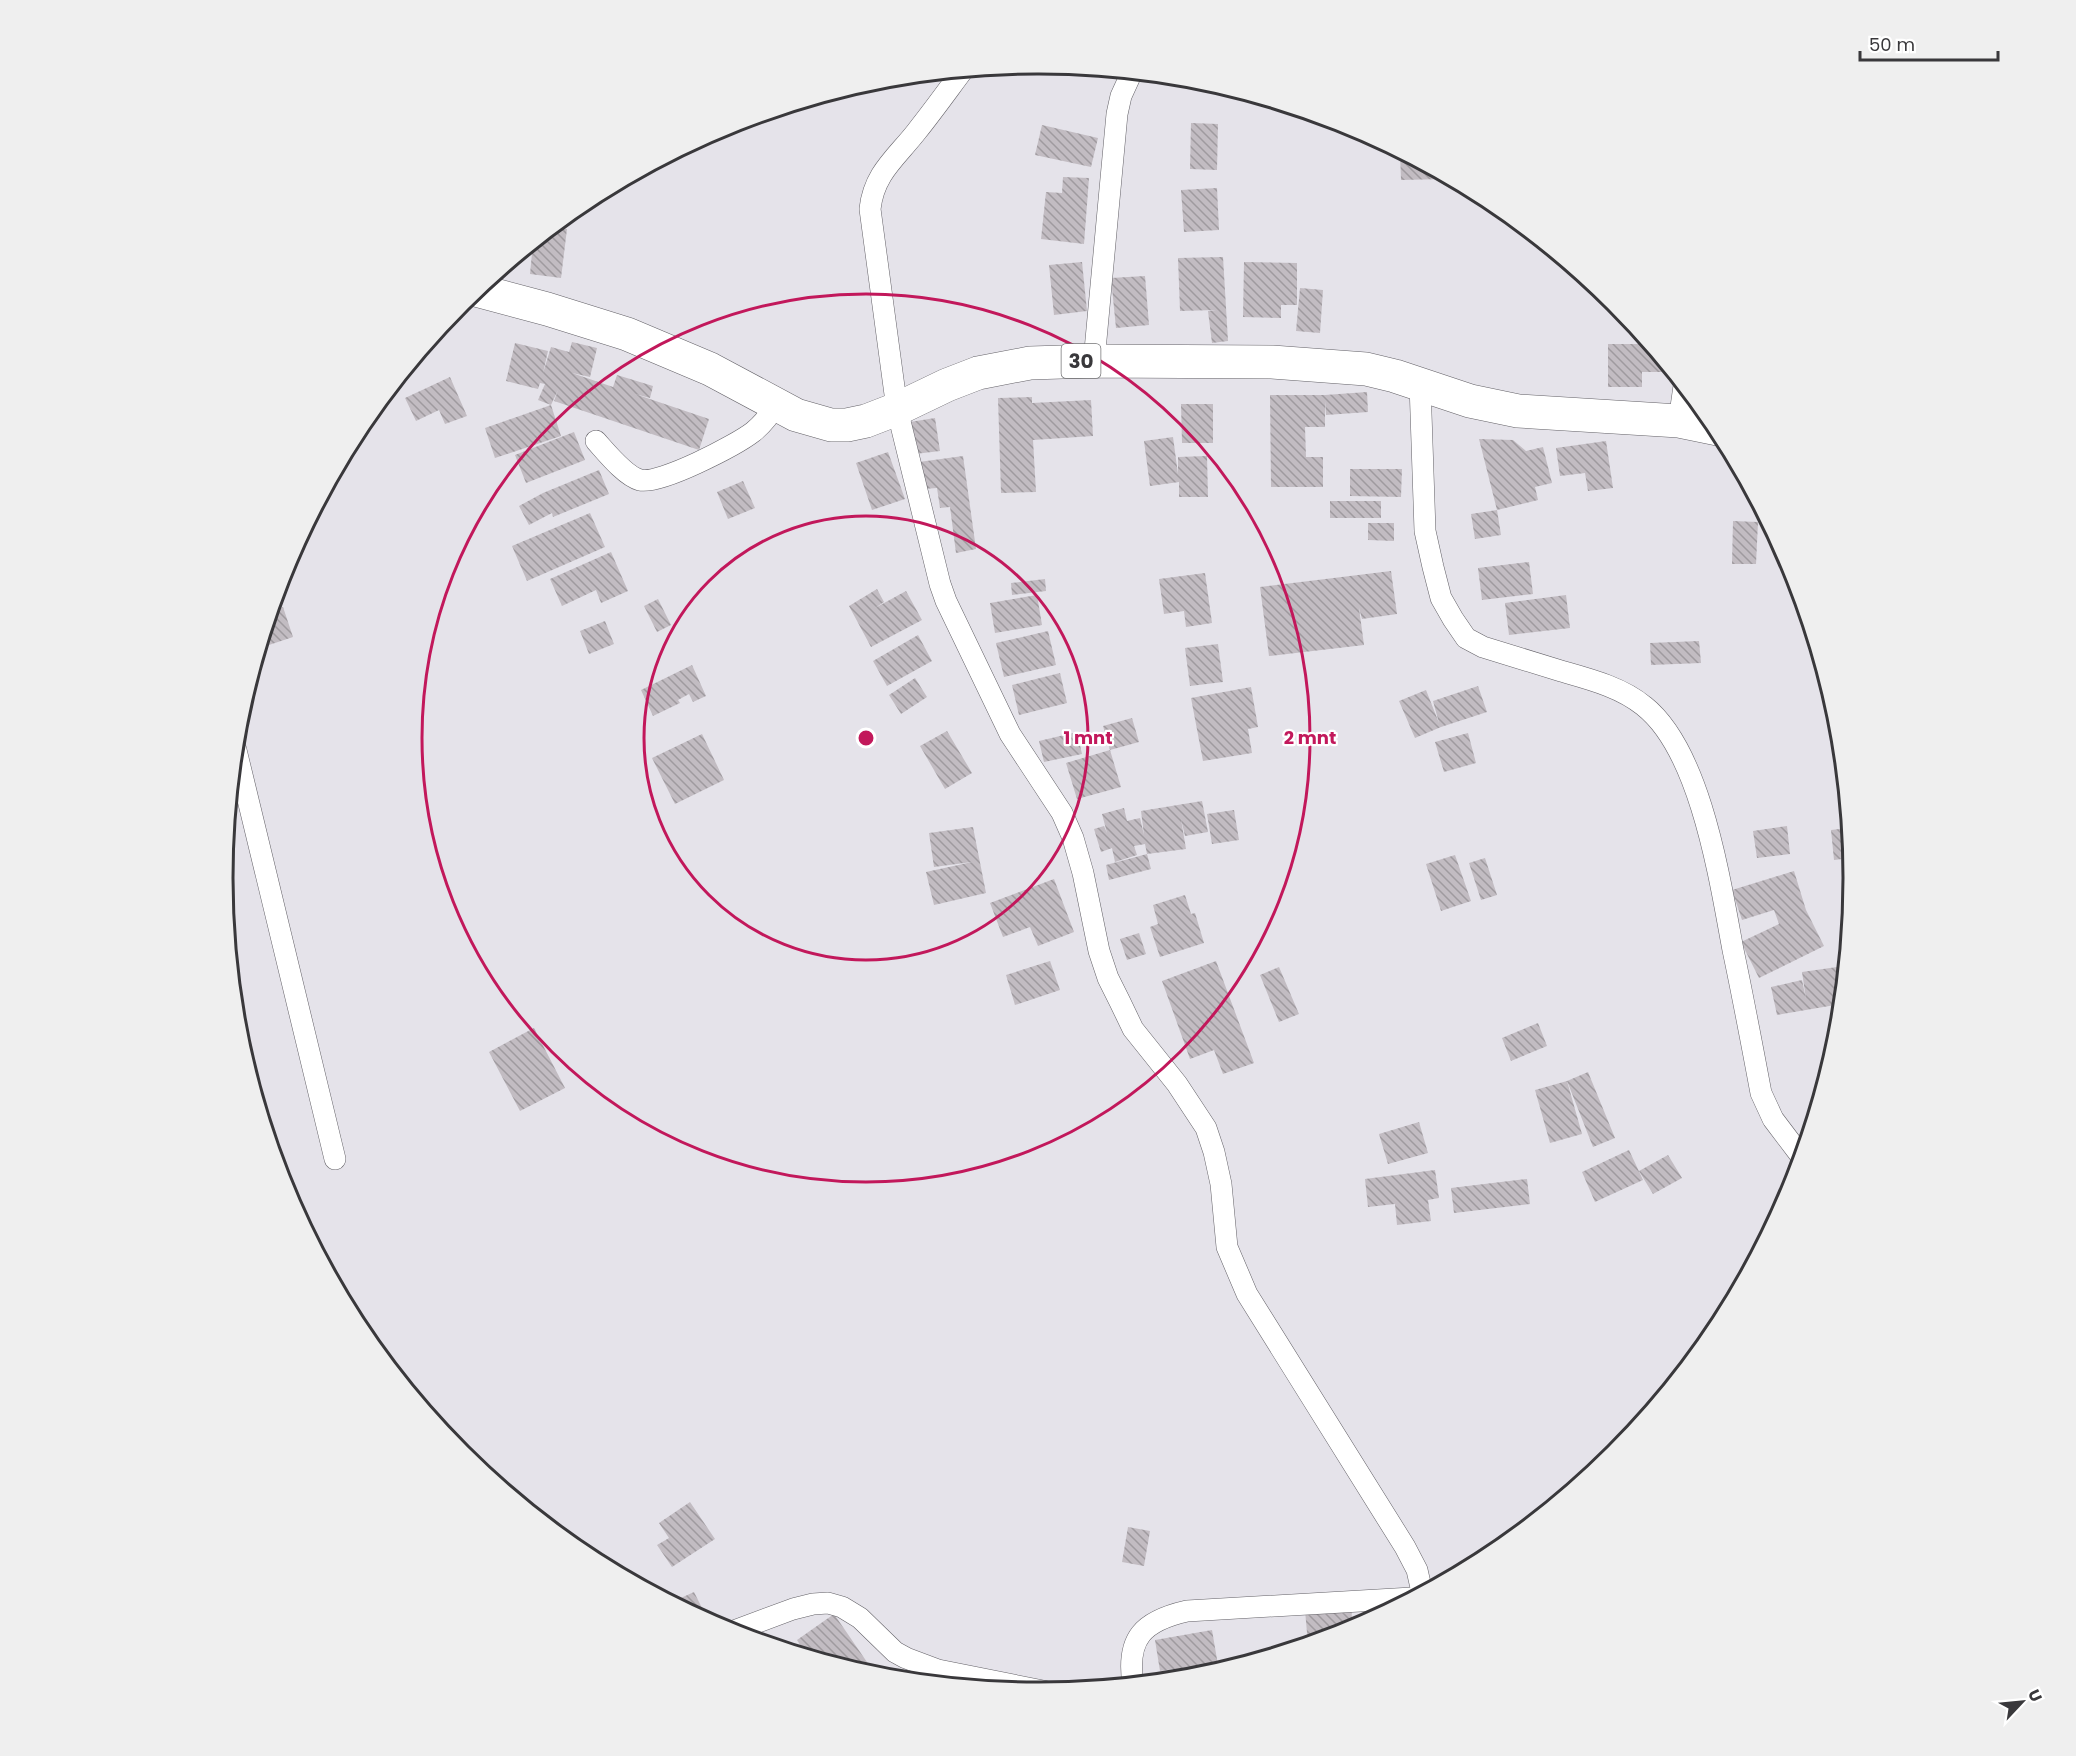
<svg xmlns="http://www.w3.org/2000/svg" width="2076" height="1756" font-family="Poppins,sans-serif">
  <style>
    .building { fill: url(#building-back-hatch) }
    .lines { fill: none; stroke-linecap: round; stroke-linejoin: round }
    .minor-casing { stroke: #636167; stroke-width: 22 }
    .trunk-casing { stroke: #636167; stroke-width: 34 }
    .minor { stroke: #fff; stroke-width: 21 }
    .trunk { stroke: #fff; stroke-width: 33 }
    .ring { fill: none; stroke: #c2185b; stroke-width: 3 }
    .labels { text-anchor: middle; stroke-width: 4.5; stroke-linejoin: round; paint-order: stroke }
    .shield { fill: #fff; stroke: #747476; stroke-width: 1.5 }
    .shield-label { font-size: 20px; font-weight: bold; fill: #39383b }
    .rim { fill: none; stroke: #39383b; stroke-width: 3 }
    .centre { fill: #c2185b; stroke: #fff; stroke-width: 3 }
    .ring-label { font-size: 18px; text-anchor: middle; font-weight: bold; fill: #c2185b; stroke: #fff; stroke-width: 4.5; stroke-linejoin: round; paint-order: stroke }
  </style>
  <defs>
    <pattern id="building-back-hatch" width="6" height="6" patternUnits="userSpaceOnUse" patternTransform="scale(1.5)"><rect width="6" height="6" fill="#c2bcc2"/><path d="M-1 5l2 2M0 0l6 6M5-1l2 2" fill="none" stroke="#9f9a9f"/></pattern>
  </defs>
  <rect width="100%" height="100%" fill="#e5e3ea"/>
  <g class="building">
    <polygon points="1191,123 1218,124 1217,170 1190,169"/>
    <polygon points="1042,125 1098,138 1091,167 1035,155"/>
    <polygon points="1400,152 1446,177 1446,179 1401,180"/>
    <polygon points="1063,177 1089,178 1084,244 1041,239 1046,192 1062,193"/>
    <polygon points="1217,188 1219,230 1184,232 1181,190"/>
    <polygon points="552,228 567,229 561,278 530,274 533,243"/>
    <polygon points="1223,257 1228,341 1212,343 1208,311 1216,310 1180,311 1178,258"/>
    <polygon points="1082,262 1087,311 1054,315 1049,265"/>
    <polygon points="1244,262 1297,263 1297,305 1281,305 1281,318 1243,317"/>
    <polygon points="1145,276 1149,325 1116,328 1111,278"/>
    <polygon points="1300,288 1323,290 1320,333 1296,331"/>
    <polygon points="572,342 597,348 590,377 572,373 613,387 617,375 653,386 650,398 635,394 709,419 699,450 554,401 558,390 551,405 561,436 495,458 485,428 551,405 538,400 545,384 540,383 538,389 506,381 515,343 548,351 543,373 551,347 569,352"/>
    <polygon points="1608,344 1649,344 1666,364 1666,372 1642,372 1642,387 1608,387"/>
    <polygon points="450,377 467,416 445,424 439,410 416,421 405,398"/>
    <polygon points="1367,392 1368,412 1326,415 1325,401 1325,427 1305,427 1306,457 1323,457 1323,487 1271,487 1270,395 1325,395"/>
    <polygon points="1032,397 1032,403 1091,400 1093,436 1033,440 1036,492 1001,493 998,398"/>
    <polygon points="1181,404 1213,404 1213,443 1182,443"/>
    <polygon points="935,418 940,451 915,454 910,422"/>
    <polygon points="574,432 585,460 526,483 515,455"/>
    <polygon points="1173,437 1178,474 1178,457 1207,456 1208,497 1179,497 1179,482 1150,486 1144,441"/>
    <polygon points="1479,439 1513,440 1526,451 1543,447 1552,483 1535,487 1538,500 1497,510"/>
    <polygon points="1606,441 1613,488 1588,491 1585,473 1560,476 1556,448"/>
    <polygon points="888,452 905,499 872,510 856,463"/>
    <polygon points="963,456 976,549 956,553 950,507 940,508 937,488 923,489 919,462"/>
    <polygon points="1350,469 1402,469 1401,497 1350,496"/>
    <polygon points="599,470 609,494 553,517 552,513 529,525 519,506 543,493"/>
    <polygon points="743,481 755,508 728,519 717,492"/>
    <rect x="1330" y="501" width="51" height="17"/>
    <polygon points="1497,510 1501,535 1475,539 1471,514"/>
    <polygon points="590,513 605,547 527,581 512,546"/>
    <polygon points="1733,521 1758,522 1756,564 1732,564"/>
    <polygon points="1368,523 1394,523 1394,541 1368,540"/>
    <polygon points="611,552 628,591 601,603 596,590 562,606 550,579"/>
    <polygon points="1529,562 1533,594 1482,600 1478,568"/>
    <polygon points="1391,571 1397,614 1362,619 1359,608 1364,645 1269,656 1260,587"/>
    <polygon points="1205,573 1212,623 1186,627 1184,611 1164,614 1159,579"/>
    <polygon points="1045,579 1046,591 1012,595 1011,583"/>
    <polygon points="877,589 884,602 875,608 906,591 922,620 871,647 849,606"/>
    <polygon points="1037,595 1042,625 995,633 990,603"/>
    <polygon points="1566,595 1570,628 1509,635 1505,603"/>
    <polygon points="658,599 671,625 657,632 644,606"/>
    <polygon points="283,607 293,637 260,648 271,611"/>
    <polygon points="605,621 614,644 589,654 580,631"/>
    <polygon points="1048,631 1056,665 1004,677 996,643"/>
    <polygon points="918,635 932,661 887,686 873,661"/>
    <polygon points="1699,641 1701,663 1651,665 1650,643"/>
    <polygon points="1218,644 1223,682 1190,686 1185,648"/>
    <polygon points="692,665 706,696 693,702 689,694 678,700 680,703 653,716 641,690"/>
    <polygon points="1060,673 1067,703 1019,715 1012,685"/>
    <polygon points="915,678 927,697 901,714 889,695"/>
    <polygon points="1478,686 1487,712 1441,727 1415,738 1399,701 1426,690 1439,723 1433,701"/>
    <polygon points="1251,687 1258,727 1248,729 1252,753 1203,761 1191,698"/>
    <polygon points="1132,718 1139,742 1110,750 1121,787 1077,799 1066,763 1110,750 1103,726"/>
    <polygon points="947,731 972,773 945,789 920,746"/>
    <polygon points="1077,732 1082,754 1044,762 1039,741"/>
    <polygon points="1468,733 1476,763 1444,772 1435,742"/>
    <polygon points="702,734 724,780 675,804 652,758"/>
    <polygon points="1202,801 1208,832 1185,836 1181,819 1186,849 1147,854 1145,844 1134,846 1137,855 1115,862 1112,848 1101,852 1094,829 1104,826 1107,833 1102,814 1124,808 1127,821 1140,818 1144,835 1141,811"/>
    <polygon points="1234,810 1239,840 1212,844 1207,814"/>
    <polygon points="1787,826 1790,854 1757,858 1753,831"/>
    <polygon points="973,827 986,893 934,905 926,872 972,862 934,867 929,833"/>
    <polygon points="1848,828 1851,858 1834,860 1831,830"/>
    <polygon points="1147,854 1151,869 1109,880 1106,865"/>
    <polygon points="1455,855 1471,901 1441,911 1426,864"/>
    <polygon points="1485,858 1497,895 1481,900 1469,863"/>
    <polygon points="1794,871 1806,910 1824,946 1759,978 1741,942 1779,924 1774,910 1742,920 1732,890"/>
    <polygon points="1054,879 1074,932 1038,946 1030,927 1003,937 990,903"/>
    <polygon points="1185,895 1191,914 1195,913 1204,943 1160,957 1150,927 1158,924 1153,905"/>
    <polygon points="1139,933 1146,954 1127,960 1120,939"/>
    <polygon points="1050,961 1060,990 1015,1005 1006,975"/>
    <polygon points="1216,961 1254,1063 1223,1074 1214,1050 1190,1059 1162,981"/>
    <polygon points="1279,967 1299,1014 1279,1022 1260,975"/>
    <polygon points="1837,967 1841,996 1841,1004 1777,1015 1771,987 1802,980 1806,999 1802,972"/>
    <polygon points="1538,1023 1547,1046 1511,1061 1502,1038"/>
    <polygon points="534,1028 565,1088 520,1111 489,1052"/>
    <polygon points="1588,1072 1615,1138 1593,1147 1567,1081"/>
    <polygon points="1567,1081 1582,1134 1550,1143 1535,1090"/>
    <polygon points="1419,1122 1428,1153 1388,1164 1379,1134"/>
    <polygon points="1629,1150 1643,1180 1595,1202 1582,1172"/>
    <polygon points="1668,1155 1682,1178 1653,1194 1639,1171"/>
    <polygon points="1435,1170 1439,1198 1428,1200 1431,1221 1397,1225 1395,1204 1368,1207 1365,1179"/>
    <polygon points="1527,1179 1530,1204 1454,1213 1451,1188"/>
    <polygon points="690,1502 715,1539 672,1567 657,1545 669,1538 659,1523"/>
    <polygon points="1128,1527 1150,1531 1144,1566 1122,1562"/>
    <polygon points="694,1592 709,1622 672,1602"/>
    <polygon points="1351,1607 1353,1629 1308,1644 1305,1610"/>
    <polygon points="834,1614 869,1665 859,1671 807,1656 797,1640"/>
    <polygon points="1212,1630 1219,1671 1197,1677 1175,1680 1173,1669 1160,1671 1155,1640"/>
  </g>
  <g class="lines">
    <defs>
      <g id="minor">
        <path d="M963,70C948,90 933,111 917,131C896,158 874,173 870,209L897,409L940,584L946,601L1010,734L1062,813L1073,838L1083,873L1099,951L1108,978L1120,1002L1133,1029L1177,1084L1206,1128L1214,1152L1221,1184L1227,1247L1247,1294L1405,1547L1417,1570L1422,1592"/>
        <polyline points="1094,361 1117,114 1121,96 1132,72"/>
        <path d="M1420,384L1425,531L1433,567L1441,598L1453,619L1466,638L1483,647C1509,655 1535,663 1561,671C1589,679 1621,687 1644,706C1701,751 1720,881 1733,950C1743,997 1752,1045 1761,1093L1773,1119L1801,1156"/>
        <polyline points="1679,421 1684,386"/>
        <path d="M596,441C606,452 625,476 640,480C660,485 736,445 753,432C763,424 770,415 776,404"/>
        <polyline points="236,750 335,1159"/>
        <polyline points="731,1632 793,1609 813,1604 828,1603 842,1607 860,1618 895,1652 906,1658 938,1670 1048,1692"/>
        <path d="M1133,1684C1126,1638 1143,1621 1187,1611L1412,1598"/>
      </g>
      <polyline id="trunk" points="476,290 547,309 627,334 710,369 796,415 831,425 847,425 866,421 897,409 947,385 978,373 1030,363 1094,361 1272,362 1366,369 1395,376 1470,401 1518,411 1679,421 1718,429"/>
    </defs>
    <use href="#minor" class="minor-casing"/>
    <use href="#trunk" class="trunk-casing"/>
    <use href="#minor" class="minor"/>
    <use href="#trunk" class="trunk"/>
  </g>
  <g class="ring">
    <circle cx="866" cy="738" r="222"/>
    <circle cx="866" cy="738" r="444"/>
  </g>
  <g class="labels">
    <rect class="shield" x="1061.5" y="344" width="39" height="34" rx="4.5"/>
    <g class="shield-label">
      <text x="1081" y="368">30</text>
    </g>
  </g>
  <path d="M0 0H2076V1756H0ZM1037 74H1039A804 804 0 0 1 1843 878V878A804 804 0 0 1 1039 1682H1037A804 804 0 0 1 233 878V878A804 804 0 0 1 1037 74Z" fill="#efefef" fill-rule="evenodd"/>
  <path class="rim" d="M1037 74H1039A804 804 0 0 1 1843 878V878A804 804 0 0 1 1039 1682H1037A804 804 0 0 1 233 878V878A804 804 0 0 1 1037 74Z"/>
  <circle cx="866" cy="738" r="9" class="centre"/>
  <g class="ring-label">
    <text x="1088" y="744">1 mnt</text>
    <text x="1310" y="744">2 mnt</text>
  </g>
  <g transform="translate(2022 1702) rotate(64)" stroke="#ffffff" stroke-width="4.5" paint-order="stroke">
  <path d="M0-4.5L10 22L0 15L-10 22Z" fill="#39383b"/>
  <text y="-9" font-size="16" font-weight="bold" text-anchor="middle" fill="#39383b">U</text>
  </g>
  <path d="M1860 51v9h138v-9" fill="none" stroke="#39383b" stroke-width="3"/>
  <text x="1869" y="51" font-size="18" fill="#39383b" stroke="#ffffff" stroke-width="4.5" paint-order="stroke">50 m</text>
</svg>
